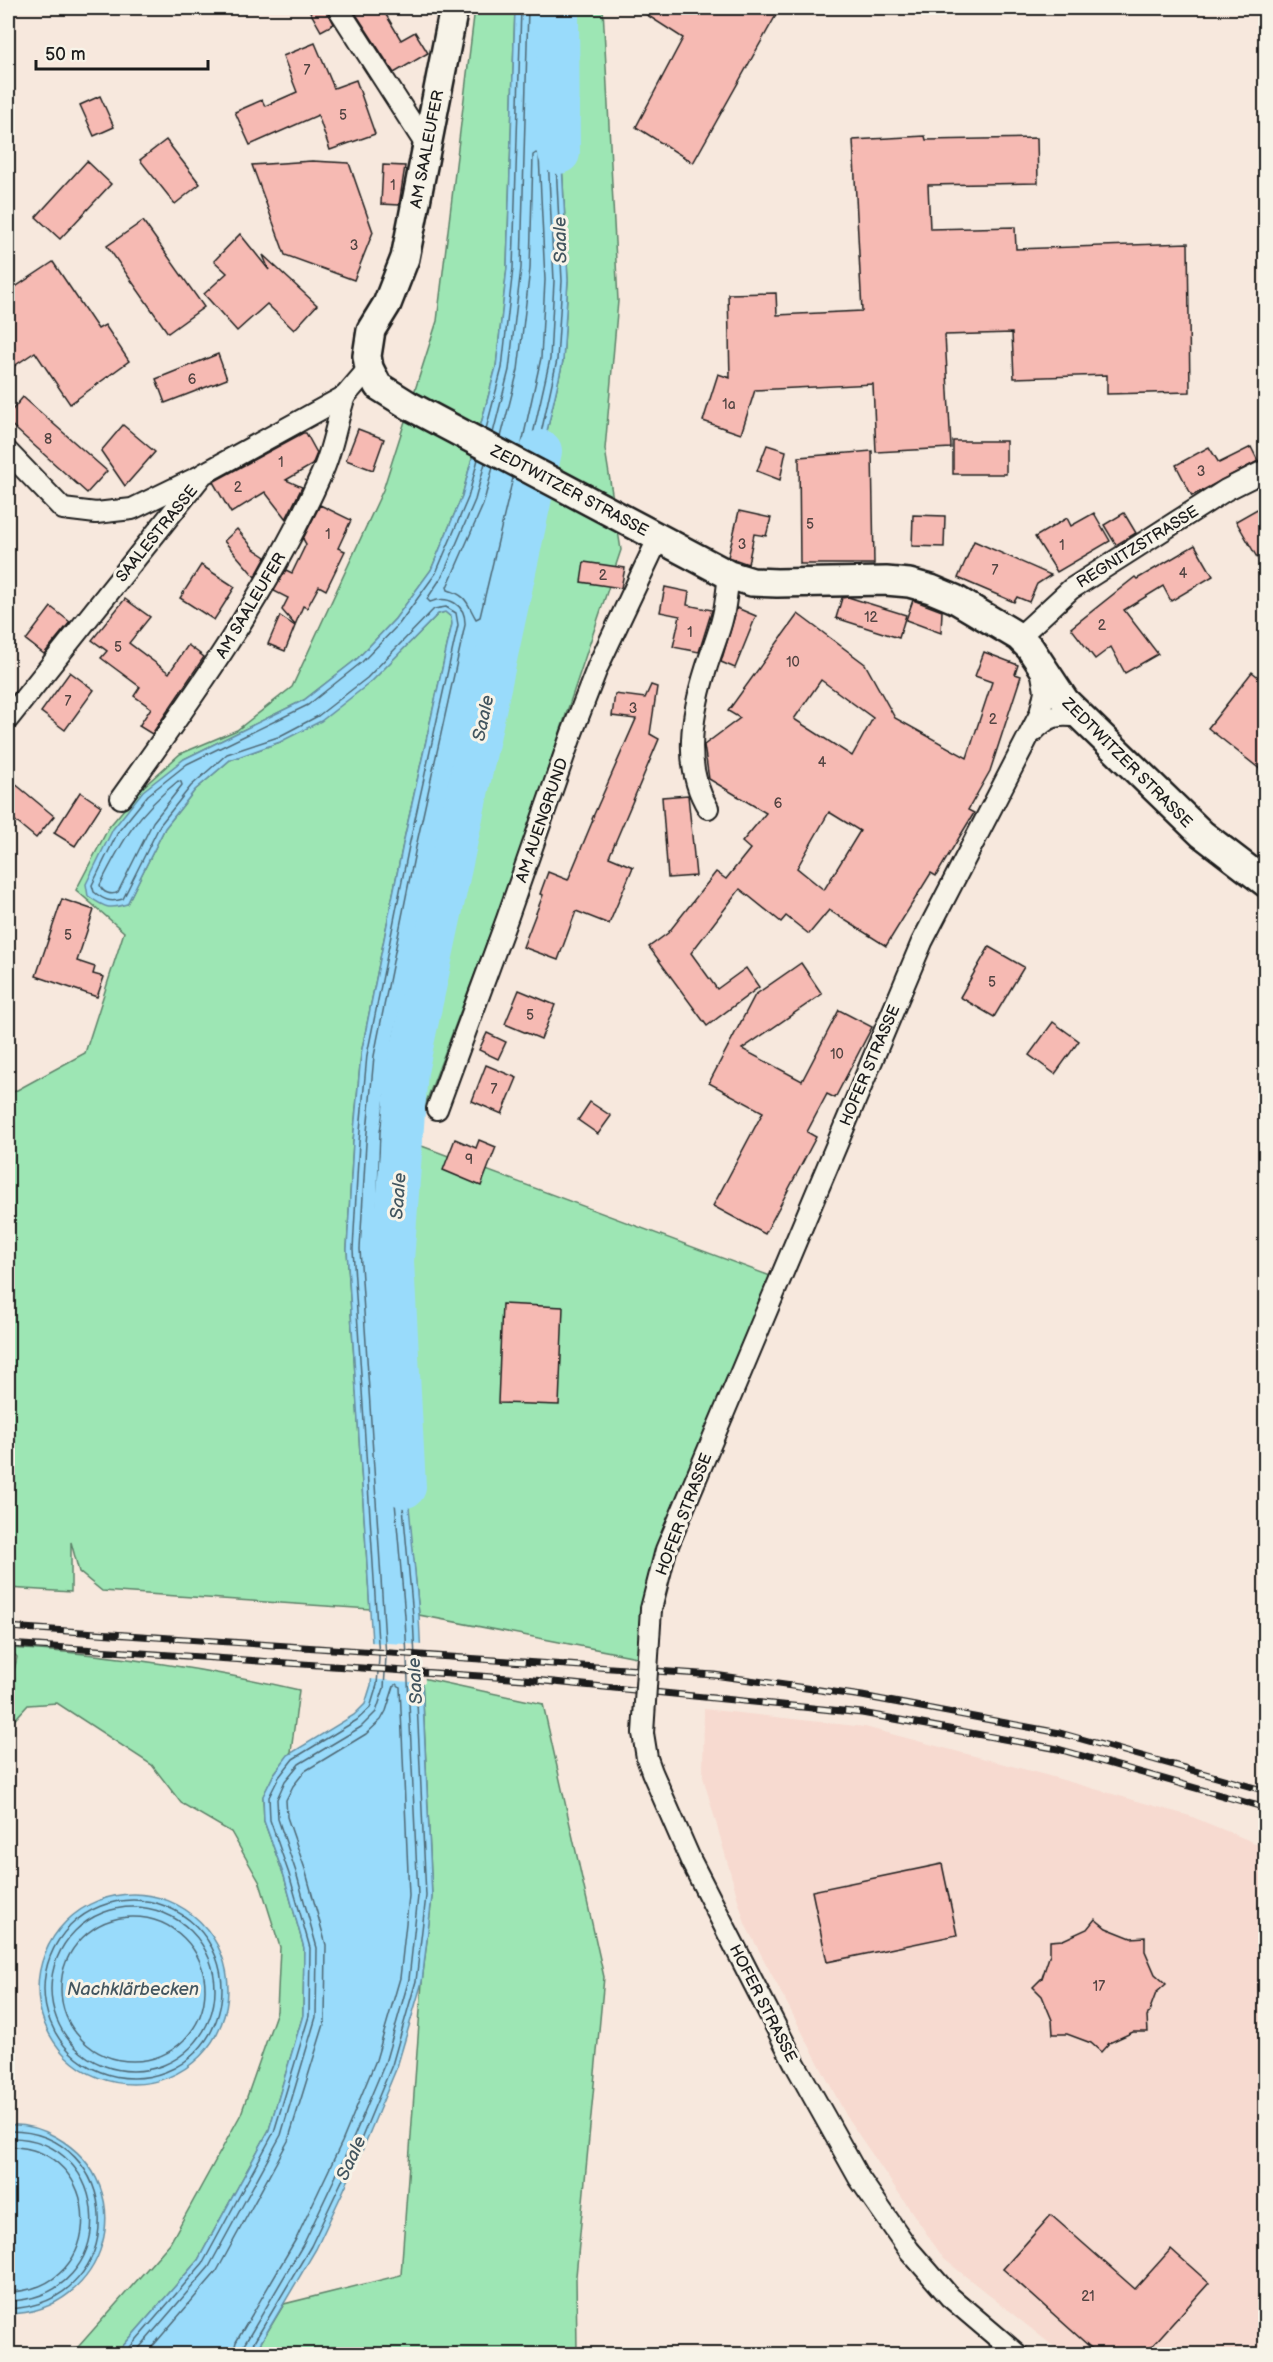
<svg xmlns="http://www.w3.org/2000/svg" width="1273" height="2362" font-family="'Balsamiq Sans',sans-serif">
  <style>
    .built { fill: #f7dad0 }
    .green { fill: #9de6b4; stroke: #5c8168; stroke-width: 1.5 }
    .water { fill: #99dbfb; stroke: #678fa2; stroke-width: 1.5 }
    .pier { fill: #f7e8dd }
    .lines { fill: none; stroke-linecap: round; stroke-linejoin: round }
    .shore { stroke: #4e6875; stroke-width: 1.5 }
    .river { stroke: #99dbfb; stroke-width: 42 }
    .building { fill: #f6bab3; stroke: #1c1c1c; stroke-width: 1.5; fill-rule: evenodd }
    .street-casing { stroke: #1c1c1c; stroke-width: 24 }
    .secondary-casing { stroke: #1c1c1c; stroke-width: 32 }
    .street { stroke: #f7f3e8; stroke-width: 20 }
    .secondary { stroke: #f7f3e8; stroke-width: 27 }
    .rail-casing { stroke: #1c1c1c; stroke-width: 7 }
    .rail { stroke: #f7f3e8; stroke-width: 4.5; stroke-dasharray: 14; stroke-linecap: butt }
    .street-bridge-casing { stroke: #1c1c1c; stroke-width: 24; stroke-linecap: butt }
    .street-bridge { stroke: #f7f3e8; stroke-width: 20 }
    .labels { text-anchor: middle; stroke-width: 6; stroke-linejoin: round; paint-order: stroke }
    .number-label { font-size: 14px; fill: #524442 }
    .street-label { font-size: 16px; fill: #1c1c1c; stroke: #f7f3e8 }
    .water-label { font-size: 18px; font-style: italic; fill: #42555f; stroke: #f7f3e8 }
  </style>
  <rect width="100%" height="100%" fill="#f7e8dd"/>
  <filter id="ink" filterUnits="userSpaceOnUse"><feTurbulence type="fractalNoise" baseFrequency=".0167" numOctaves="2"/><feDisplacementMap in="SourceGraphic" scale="12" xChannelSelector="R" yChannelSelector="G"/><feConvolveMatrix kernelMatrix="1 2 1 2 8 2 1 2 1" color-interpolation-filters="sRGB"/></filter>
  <g filter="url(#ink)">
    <polygon class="built" points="704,1709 865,1727 1049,1776 1190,1816 1265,1847 1265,2354 1063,2354 944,2259 848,2119 745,1924 703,1777"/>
    <g class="green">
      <polygon points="475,8 515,8 507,267 496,367 462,496 431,570 395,619 358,658 304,700 184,759 127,904 165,828 195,790 230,760 280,742 371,682 438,614 445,612 451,617 452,624 403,844 361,1054 353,1142 347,1249 370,1609 102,1591 79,1572 71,1542 71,1592 8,1588 8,1095 85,1053 124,932 76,890 109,827 141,789 180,754 237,730 292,687 383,490 437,321"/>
      <path d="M554,8H603L618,301L605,449L621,550L513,873L411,1142L773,1277L644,1603L637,1657L419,1615C404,1456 382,1295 393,1134C396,1103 403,1071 408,1040L563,361L568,280Z"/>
      <path d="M8,1648C106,1653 203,1668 299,1690L291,1752L274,1774L263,1797L264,1821L284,1876L304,1948L303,2015L269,2130L198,2260L116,2354H69L79,2346L170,2243L241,2114L277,2011L280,1947L260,1883L231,1832L181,1803L152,1765L57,1703L28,1705L8,1727V1677L14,1671L17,1657Z"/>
      <polygon points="422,1678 543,1704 604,1977 576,2276 577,2351 558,2354 254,2354 284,2304 401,2275 422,1982 432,1897"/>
    </g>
    <g class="water">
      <path d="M515,8H554L568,280L563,361L408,1040L394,1133L390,1252L397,1376L419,1615L432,1897L422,1982L397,2067L362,2151L316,2249L254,2354H116L198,2260L269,2130L303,2015L304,1948L284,1876L264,1821L263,1796L274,1774L288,1755L354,1715L365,1704L371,1685L373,1658L347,1249L353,1142L361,1054L403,844L452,624L451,617L445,612L438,614L371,682L321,721L280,742L230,760L195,790L165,828L127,904C108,910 104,907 88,896L86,884L113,829L143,791L184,759L304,700L358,658L395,619L431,570L462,496L496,367L507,267Z"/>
      <circle cx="133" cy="1989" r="95"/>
      <path d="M8,2125C24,2124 42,2129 56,2137C144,2187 107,2313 8,2314Z"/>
    </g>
    <polygon class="pier" points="369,1642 423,1645 425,1683 369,1679"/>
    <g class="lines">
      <g class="shore">
        <polyline points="486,429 502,368 513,268 521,8"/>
        <polyline points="493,433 509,370 521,268 528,8"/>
        <polyline points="501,437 518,370 530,269 533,155 536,153 539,155 545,280 541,358 521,448"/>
        <polyline points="529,452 550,359 554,281 541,8"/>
        <polyline points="536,456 557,360 562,281 548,8"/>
        <path d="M493,467L483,505L447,587L448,590C468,596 467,604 476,619L480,617L513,478"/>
        <path d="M178,781L181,782L182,785L153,822L118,892C112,896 102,893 100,885C123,839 137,814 178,781Z"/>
        <circle cx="133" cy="1989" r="89"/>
        <circle cx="133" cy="1989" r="82"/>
        <circle cx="133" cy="1989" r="72"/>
        <path d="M8,2131C124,2129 135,2303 8,2309"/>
        <path d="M8,2138C115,2135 124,2298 8,2301"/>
        <path d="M8,2147C105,2145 110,2290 8,2292"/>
        <path d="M124,2354L203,2263L274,2132L309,2016L310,1948L289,1874L270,1820L269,1797L279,1777L293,1759L357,1720L370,1708L377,1685L379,1658L353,1249L359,1142L367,1055L409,846L458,625L456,613L446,607L434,609L367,678L318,716L278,737L227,754L191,786L160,825L123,899C110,903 104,900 94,892L92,885L118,832L148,795L187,764L308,705L362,662L399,624L436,573L468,498L478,459"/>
        <path d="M134,2354L209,2267L281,2135L316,2017L317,1948L296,1872L278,1819L277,1799L285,1781L299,1764L361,1727L376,1712L384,1688L386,1657L360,1249L366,1143L374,1056L416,847L465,625C466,604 448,595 430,602L427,599L443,575L475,500L485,463"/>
        <polyline points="146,2354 217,2271 288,2141 325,2021 326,1945 305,1869 287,1817 286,1800 293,1786 305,1771 366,1734 381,1720 386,1711 394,1686 397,1684 400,1687 409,1896 400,1978 376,2060 342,2142 296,2239 236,2342 233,2354"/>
        <polyline points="242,2354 244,2345 304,2243 350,2146 385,2063 409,1979 418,1896 405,1616 384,1377 376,1252 380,1132 394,1037 522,482"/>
        <polyline points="250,2354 250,2349 311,2246 357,2149 392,2065 416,1981 426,1896 413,1616 391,1376 384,1252 388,1133 402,1039 528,486"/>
      </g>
      <g class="river">
        <polyline points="558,8 559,153"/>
        <polyline points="405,1487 393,1261 407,1071 541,451"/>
      </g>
    </g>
    <g class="building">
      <polygon points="308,8 326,8 334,24 321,31"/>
      <polygon points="352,8 382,8 401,40 415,32 428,53 394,73"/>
      <polygon points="636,8 780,8 693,163 636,127 683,38"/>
      <polygon points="315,43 334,88 356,80 375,134 330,150 318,115 250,145 235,112 262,100 265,106 297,92 283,56"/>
      <polygon points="100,96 114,127 94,136 80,105"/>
      <polygon points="925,136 926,140 1037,138 1038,183 928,185 930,229 1015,227 1016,249 1188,243 1190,392 1107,394 1107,375 1014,378 1012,333 945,335 951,448 876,452 873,384 755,390 741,434 703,421 718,374 730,378 728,294 776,293 777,315 862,311 853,140"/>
      <polygon points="166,140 200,184 175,204 140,160"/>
      <polygon points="87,161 111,184 60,239 36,217"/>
      <polygon points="312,161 349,163 373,232 354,280 285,255 252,165"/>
      <polygon points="383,165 405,166 399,205 381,204"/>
      <polygon points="143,221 204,307 168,333 107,246"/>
      <polygon points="240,234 269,270 263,255 317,305 294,330 267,304 237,331 204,294 227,273 214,261"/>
      <polygon points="53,262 98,329 105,325 129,361 70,404 35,352 8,370 8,292"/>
      <polygon points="218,354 227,379 165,403 156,379"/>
      <polygon points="23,397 107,471 87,493 8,422 8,415"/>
      <polygon points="123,425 155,452 125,486 101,451"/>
      <polygon points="358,429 384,439 373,470 346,460"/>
      <polygon points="303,433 306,433 317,453 312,465 286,480 302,487 286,519 265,492 231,513 213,482"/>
      <rect x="953" y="441" width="53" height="33"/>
      <polygon points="767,445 786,451 780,480 757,471"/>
      <polygon points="1209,447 1219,463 1251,447 1258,461 1192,496 1176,465"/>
      <polygon points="872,451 874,564 800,564 799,457"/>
      <polygon points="1266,504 1266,573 1236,521"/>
      <polygon points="320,505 351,520 338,548 345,551 326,590 319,586 307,608 303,606 295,625 282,610 288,598 274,591 286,570 292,573 306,544 303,539"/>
      <polygon points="739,511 771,518 766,536 754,534 748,564 728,557"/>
      <polygon points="1094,513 1110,541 1057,572 1035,537 1067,518 1071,526"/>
      <polygon points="1124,513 1136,533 1116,545 1104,525"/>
      <polygon points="913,515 945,516 944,547 912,546"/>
      <polygon points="237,529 254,549 266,557 255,577 224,541"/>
      <polygon points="974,541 1051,575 1037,584 1029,602 1017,597 1014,602 958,578"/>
      <polygon points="1195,545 1213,576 1171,601 1163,586 1124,610 1158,654 1125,673 1111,647 1095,659 1071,628 1135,577 1137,579"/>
      <polygon points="584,562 625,568 621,588 581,582"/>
      <polygon points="201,565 235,587 214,620 180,598"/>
      <polygon points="665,587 689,592 687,605 712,610 699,652 673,647 680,616 660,612"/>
      <polygon points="848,597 906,615 899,638 836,618 842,598"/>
      <polygon points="125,599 150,617 129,643 169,673 188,645 204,657 152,734 139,726 151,708 134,696 140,687 101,658 107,651 92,640"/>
      <polygon points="913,600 942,611 941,633 906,620"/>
      <polygon points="51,607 70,622 44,654 26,640"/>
      <polygon points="737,608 756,616 735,668 721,662"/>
      <path d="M798,614L865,664L895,718L967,758L992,682L975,676L984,652L1018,665L1015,674L1021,676L990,771L968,810L974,813L936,876L931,873L886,946L829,910L809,934L786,916L781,922L740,889L691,953L717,989L746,968L759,987L707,1026L649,947L668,933L716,872L726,879L750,849L742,842L766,813L709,779L704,745L740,718L728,711ZM821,680L873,718L852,756L794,719ZM829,812L860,831L824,890L797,868Z"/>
      <polygon points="280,616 295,626 285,651 268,644"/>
      <polygon points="70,672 94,690 65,730 41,712"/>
      <polygon points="1252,672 1266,683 1266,774 1208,728"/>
      <polygon points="651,685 657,687 650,734 659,739 609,857 633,867 609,924 576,911 558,960 523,947 543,895 540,894 548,872 568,880 593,820 592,819 636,719 612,716 615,694 645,698"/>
      <polygon points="8,778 54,816 36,838 8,815"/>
      <polygon points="80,792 101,806 75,846 54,833"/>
      <polygon points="688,795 696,876 668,878 662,797"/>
      <polygon points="62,899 94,910 77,961 95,967 93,974 104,977 97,997 36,976"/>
      <polygon points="989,947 1024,967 994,1017 960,997"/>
      <polygon points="801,963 822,994 742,1049 802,1081 839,1010 872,1027 835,1098 827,1094 807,1132 816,1137 765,1234 713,1206 763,1112 709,1083 755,995"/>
      <polygon points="519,990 555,1005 541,1039 505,1024"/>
      <polygon points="1053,1022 1079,1041 1055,1074 1029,1055"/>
      <polygon points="487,1033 506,1042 498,1059 479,1050"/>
      <polygon points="486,1065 517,1078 502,1114 472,1101"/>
      <polygon points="590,1102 611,1116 598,1134 578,1120"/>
      <polygon points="455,1139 476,1148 479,1140 496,1147 481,1186 443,1170"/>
      <polygon points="502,1304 563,1307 559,1405 498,1403"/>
      <polygon points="942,1864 957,1935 827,1962 812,1891"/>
      <polygon points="1095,1919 1106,1928 1131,1938 1145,1937 1145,1951 1155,1974 1166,1984 1156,1993 1147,2017 1148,2032 1133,2032 1109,2043 1101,2052 1091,2043 1067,2034 1053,2034 1052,2020 1042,1996 1033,1987 1042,1978 1050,1954 1050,1941 1063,1940 1087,1929"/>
      <polygon points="1051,2215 1135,2289 1171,2249 1209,2283 1144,2355 1099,2355 1003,2269"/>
    </g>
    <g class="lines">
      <defs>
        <g id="street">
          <polyline points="338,8 426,145"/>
          <polyline points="8,452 63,509 96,513 132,509 198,477"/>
          <polyline points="1019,637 1071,589 1226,490 1266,470"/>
          <polyline points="8,719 203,474 345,396 369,368"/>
          <path d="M1032,733C1049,715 1057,714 1081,717"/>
          <path d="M121,798C195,695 269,591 321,475C333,450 336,422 345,396"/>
          <path d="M708,808C682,767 692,713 706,669C711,652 719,634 723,616C726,603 727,589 729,575"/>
          <polyline points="437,1109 507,919 572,733 598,666 659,537"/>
          <polyline points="651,1609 666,1550 922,942 1040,714 1045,691 1041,669"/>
          <polyline points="643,1733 647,1758 652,1772 691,1861 794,2062 859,2178 909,2250 950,2297 1017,2354"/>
        </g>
        <polyline id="secondary" points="454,8 405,258 387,304 371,330 367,356 369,368 378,386 410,406 729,575 752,582 777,583 886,581 909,583 931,589 955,599 1019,637 1030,648 1065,701 1202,834 1266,883"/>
      </defs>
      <use href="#street" class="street-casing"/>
      <use href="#secondary" class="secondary-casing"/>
      <use href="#street" class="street"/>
      <use href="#secondary" class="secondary"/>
      <defs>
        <g id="rail">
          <polyline points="8,1627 714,1675 862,1696 1060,1733 1266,1791"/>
          <polyline points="8,1644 524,1679 862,1713 1058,1749 1266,1808"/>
        </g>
      </defs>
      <use href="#rail" class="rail-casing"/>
      <use href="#rail" class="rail"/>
      <defs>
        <polyline id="street-bridge" points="643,1733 651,1609"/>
      </defs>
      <use href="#street-bridge" class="street-bridge-casing"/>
      <use href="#street-bridge" class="street-bridge"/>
    </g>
  </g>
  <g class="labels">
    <g class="number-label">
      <text x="307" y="75">7</text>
      <text x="343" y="120">5</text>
      <text x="393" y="190">1</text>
      <text x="354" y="250">3</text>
      <text x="192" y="384">6</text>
      <text x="729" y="409">1a</text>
      <text x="48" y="444">8</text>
      <text x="281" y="467">1</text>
      <text x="1201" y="476">3</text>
      <text x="238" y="492">2</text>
      <text x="810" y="529">5</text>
      <text x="328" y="539">1</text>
      <text x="742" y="549">3</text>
      <text x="1062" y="550">1</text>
      <text x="995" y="575">7</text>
      <text x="1183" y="578">4</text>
      <text x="603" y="580">2</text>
      <text x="871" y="622">12</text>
      <text x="1102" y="630">2</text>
      <text x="690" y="637">1</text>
      <text x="118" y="652">5</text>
      <text x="793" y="667">10</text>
      <text x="68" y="706">7</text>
      <text x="633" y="713">3</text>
      <text x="993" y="724">2</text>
      <text x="822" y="767">4</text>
      <text x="778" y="808">6</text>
      <text x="68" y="940">5</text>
      <text x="992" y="987">5</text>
      <text x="530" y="1020">5</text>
      <text x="837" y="1059">10</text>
      <text x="494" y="1094">7</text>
      <text x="469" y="1164">9</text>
      <text x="1099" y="1991">17</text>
      <text x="1088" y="2301">21</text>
    </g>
    <g class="street-label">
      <text transform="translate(426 149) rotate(-79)" y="6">AM SAALEUFER</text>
      <text transform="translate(570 490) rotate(28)" y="6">ZEDTWITZER STRASSE</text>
      <text transform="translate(156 533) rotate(-51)" y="6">SAALESTRASSE</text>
      <text transform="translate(1137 546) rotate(-32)" y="6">REGNITZSTRASSE</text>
      <text transform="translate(250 605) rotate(-59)" y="6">AM SAALEUFER</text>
      <text transform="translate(1128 762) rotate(45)" y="6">ZEDTWITZER STRASSE</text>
      <text transform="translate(541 820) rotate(-71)" y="6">AM AUENGRUND</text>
      <text transform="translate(869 1065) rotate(-67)" y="6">HOFER STRASSE</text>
      <text transform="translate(683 1514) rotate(-69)" y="6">HOFER STRASSE</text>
      <text transform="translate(764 2003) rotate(63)" y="6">HOFER STRASSE</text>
    </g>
    <g class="water-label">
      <text transform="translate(560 240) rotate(-91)" y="6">Saale</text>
      <text transform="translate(483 718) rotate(-78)" y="6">Saale</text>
      <text transform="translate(398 1196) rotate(-86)" y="6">Saale</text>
      <text transform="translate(415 1681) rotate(-93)" y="6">Saale</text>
      <text x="133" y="1995">Nachklärbecken</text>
      <text transform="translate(351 2158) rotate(-65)" y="6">Saale</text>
    </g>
  </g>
  <rect width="1273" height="2362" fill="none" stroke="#f7f3e8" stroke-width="30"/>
  <rect x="15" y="15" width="1243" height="2332" fill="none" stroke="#1c1c1c" stroke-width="2" filter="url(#ink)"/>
  <path d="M36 60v9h172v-9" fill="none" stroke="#1c1c1c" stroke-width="3"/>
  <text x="45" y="60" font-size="18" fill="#1c1c1c" stroke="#f7f3e8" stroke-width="4.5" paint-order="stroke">50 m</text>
</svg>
